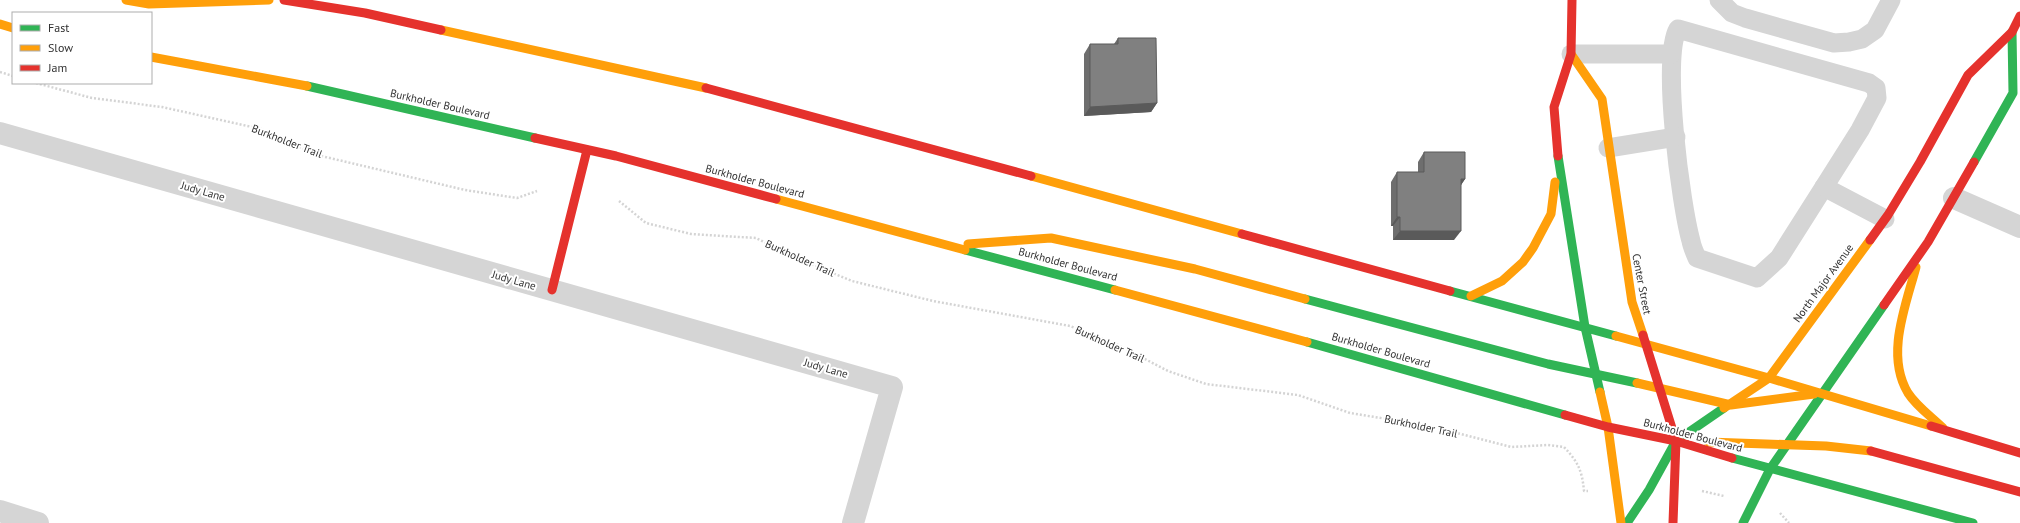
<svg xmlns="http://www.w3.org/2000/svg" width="2020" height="523" font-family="'PT Sans',sans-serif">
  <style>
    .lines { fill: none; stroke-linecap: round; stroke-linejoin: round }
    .path { stroke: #d4d4d4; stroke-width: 2.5; stroke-dasharray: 2 2; stroke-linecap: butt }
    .lane { stroke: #d5d5d5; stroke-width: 19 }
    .street { stroke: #d5d5d5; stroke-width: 22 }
    .fast { stroke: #30b455; stroke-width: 9 }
    .slow { stroke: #ff9f0a; stroke-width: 9 }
    .jam { stroke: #e5322d; stroke-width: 9 }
    .wall { fill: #6e6e6e }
    .shaded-wall { fill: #5a5a5a }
    .building { fill: #808080; stroke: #5a5a5a }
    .labels { text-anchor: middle; stroke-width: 4; stroke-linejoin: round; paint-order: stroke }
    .street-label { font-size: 11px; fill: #313131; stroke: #fff }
  </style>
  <rect width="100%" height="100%" fill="#fff"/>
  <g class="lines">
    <g class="path">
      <polyline points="0,72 13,76"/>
      <polyline points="36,83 92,98 162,107 261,129 317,155 465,190 517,198 537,191"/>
      <path d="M619,201L646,223L691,234L756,238L794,257L852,281L933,301L1070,326L1118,345L1168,371L1206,384L1298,395L1350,413L1430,426L1511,447L1548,445L1564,447C1578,462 1582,470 1584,491H1588"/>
      <polyline points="1702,491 1724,496"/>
      <polyline points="1780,513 1789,523"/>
    </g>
    <g class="lane">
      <polyline points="1719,0 1732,13 1745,18 1834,43 1849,42 1862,39 1875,30 1891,0"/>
      <path d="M1678,29L1869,83L1876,88L1877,98L1860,130L1824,187L1779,258L1757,278L1697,258C1695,253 1692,247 1691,241C1681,206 1661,57 1678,29Z"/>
      <polyline points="1571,54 1671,54"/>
      <polyline points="1608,148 1676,137"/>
      <polyline points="1824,187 1885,219"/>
    </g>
    <g class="street">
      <polyline points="0,133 892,387 853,523"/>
      <polyline points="1954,198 2020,227"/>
      <polyline points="0,511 38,523"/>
    </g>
    <g class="fast">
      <polyline points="307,86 535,138"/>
      <polyline points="1558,156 1585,327 1600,392"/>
      <polyline points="1974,162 2013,93 2012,32"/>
      <polyline points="965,250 1115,290"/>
      <polyline points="1450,291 1616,336"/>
      <polyline points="1305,299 1548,364 1637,383"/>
      <polyline points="1307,342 1565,415"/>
      <polyline points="1732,458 1973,523"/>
      <polyline points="1627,523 1649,490 1676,441 1724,408"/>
      <polyline points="1743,523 1770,469 1884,305"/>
    </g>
    <g class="slow">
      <polyline points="126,0 149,4 269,0"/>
      <polyline points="0,24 13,28"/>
      <polyline points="441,30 706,88"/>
      <polyline points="1571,54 1602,99 1632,302 1643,335"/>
      <polyline points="151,57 307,86"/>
      <polyline points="1031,176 1242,234"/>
      <polyline points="776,199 965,250"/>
      <polyline points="968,244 1051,238 1195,269 1305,299"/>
      <path d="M1916,267C1906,305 1885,355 1908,393C1917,407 1932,417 1943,428"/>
      <polyline points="1115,290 1307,342"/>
      <polyline points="1471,296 1502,281 1523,262 1533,248 1551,214 1555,182"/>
      <polyline points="1616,336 1769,378 1931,426"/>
      <polyline points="1637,383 1731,405 1814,394"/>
      <polyline points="1600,392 1608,427 1621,523"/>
      <polyline points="1724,408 1769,378 1870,240"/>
      <polyline points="1708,442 1826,446 1871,451"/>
    </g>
    <g class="jam">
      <polyline points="284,0 365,13 441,30"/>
      <polyline points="706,88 1031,176"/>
      <polyline points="535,138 616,156 776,199"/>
      <polyline points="1558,156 1554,107 1571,54 1572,0"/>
      <polyline points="1242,234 1450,291"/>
      <polyline points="1870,240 1888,215 1920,162 1968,75 2012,32 2020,16"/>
      <polyline points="552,290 587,150"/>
      <polyline points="1884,305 1928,242 1974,162"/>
      <polyline points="1643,335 1676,441 1673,523"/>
      <polyline points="1565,415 1608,427 1676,441 1732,458"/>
      <polyline points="1931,426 2020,453"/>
      <polyline points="1871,451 2020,492"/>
    </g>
  </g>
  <g class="wall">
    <polygon points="1118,38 1157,103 1151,112 1084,116 1084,54 1090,44 1114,44"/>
    <polygon points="1424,152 1465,179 1461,185 1454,240 1393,240 1393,226 1391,226 1391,182 1397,172 1418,172 1418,162"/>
  </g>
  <g class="shaded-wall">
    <polygon points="1157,103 1151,112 1084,116 1090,107"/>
    <polygon points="1461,179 1465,179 1459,188"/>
    <polygon points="1397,217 1400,217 1393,226 1391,226"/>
    <polygon points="1400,231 1461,231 1454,240 1393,240"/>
  </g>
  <g class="building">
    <polygon points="1118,38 1156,38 1157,103 1090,107 1090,44 1118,44"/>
    <polygon points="1424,152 1465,152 1465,179 1461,179 1461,231 1400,231 1400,217 1397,217 1397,172 1424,172"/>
  </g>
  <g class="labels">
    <g class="street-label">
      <text transform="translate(440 104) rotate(13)" y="4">Burkholder Boulevard</text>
      <text transform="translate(287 141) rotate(21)" y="4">Burkholder Trail</text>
      <text transform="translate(755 181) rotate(15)" y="4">Burkholder Boulevard</text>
      <text transform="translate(203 191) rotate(16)" y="4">Judy Lane</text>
      <text transform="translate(800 258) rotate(24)" y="4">Burkholder Trail</text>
      <text transform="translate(1068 264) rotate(15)" y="4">Burkholder Boulevard</text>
      <text transform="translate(514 280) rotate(16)" y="4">Judy Lane</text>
      <text transform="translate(1823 283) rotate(-54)" y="4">North Major Avenue</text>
      <text transform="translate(1642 284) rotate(79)" y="4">Center Street</text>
      <text transform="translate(1110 344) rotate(24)" y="4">Burkholder Trail</text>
      <text transform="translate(1381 350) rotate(16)" y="4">Burkholder Boulevard</text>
      <text transform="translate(826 368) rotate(16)" y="4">Judy Lane</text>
      <text transform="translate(1421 426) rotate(12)" y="4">Burkholder Trail</text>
      <text transform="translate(1693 435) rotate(15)" y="4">Burkholder Boulevard</text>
    </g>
  </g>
  <rect x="12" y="12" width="140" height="72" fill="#ffffff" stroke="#adadad"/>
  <rect x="20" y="25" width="20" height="6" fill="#30b455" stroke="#adadad"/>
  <text x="48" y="32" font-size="12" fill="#313131">Fast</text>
  <rect x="20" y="45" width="20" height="6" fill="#ff9f0a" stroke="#adadad"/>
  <text x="48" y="52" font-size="12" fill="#313131">Slow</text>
  <rect x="20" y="65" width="20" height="6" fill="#e5322d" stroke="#adadad"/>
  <text x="48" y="72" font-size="12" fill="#313131">Jam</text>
</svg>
